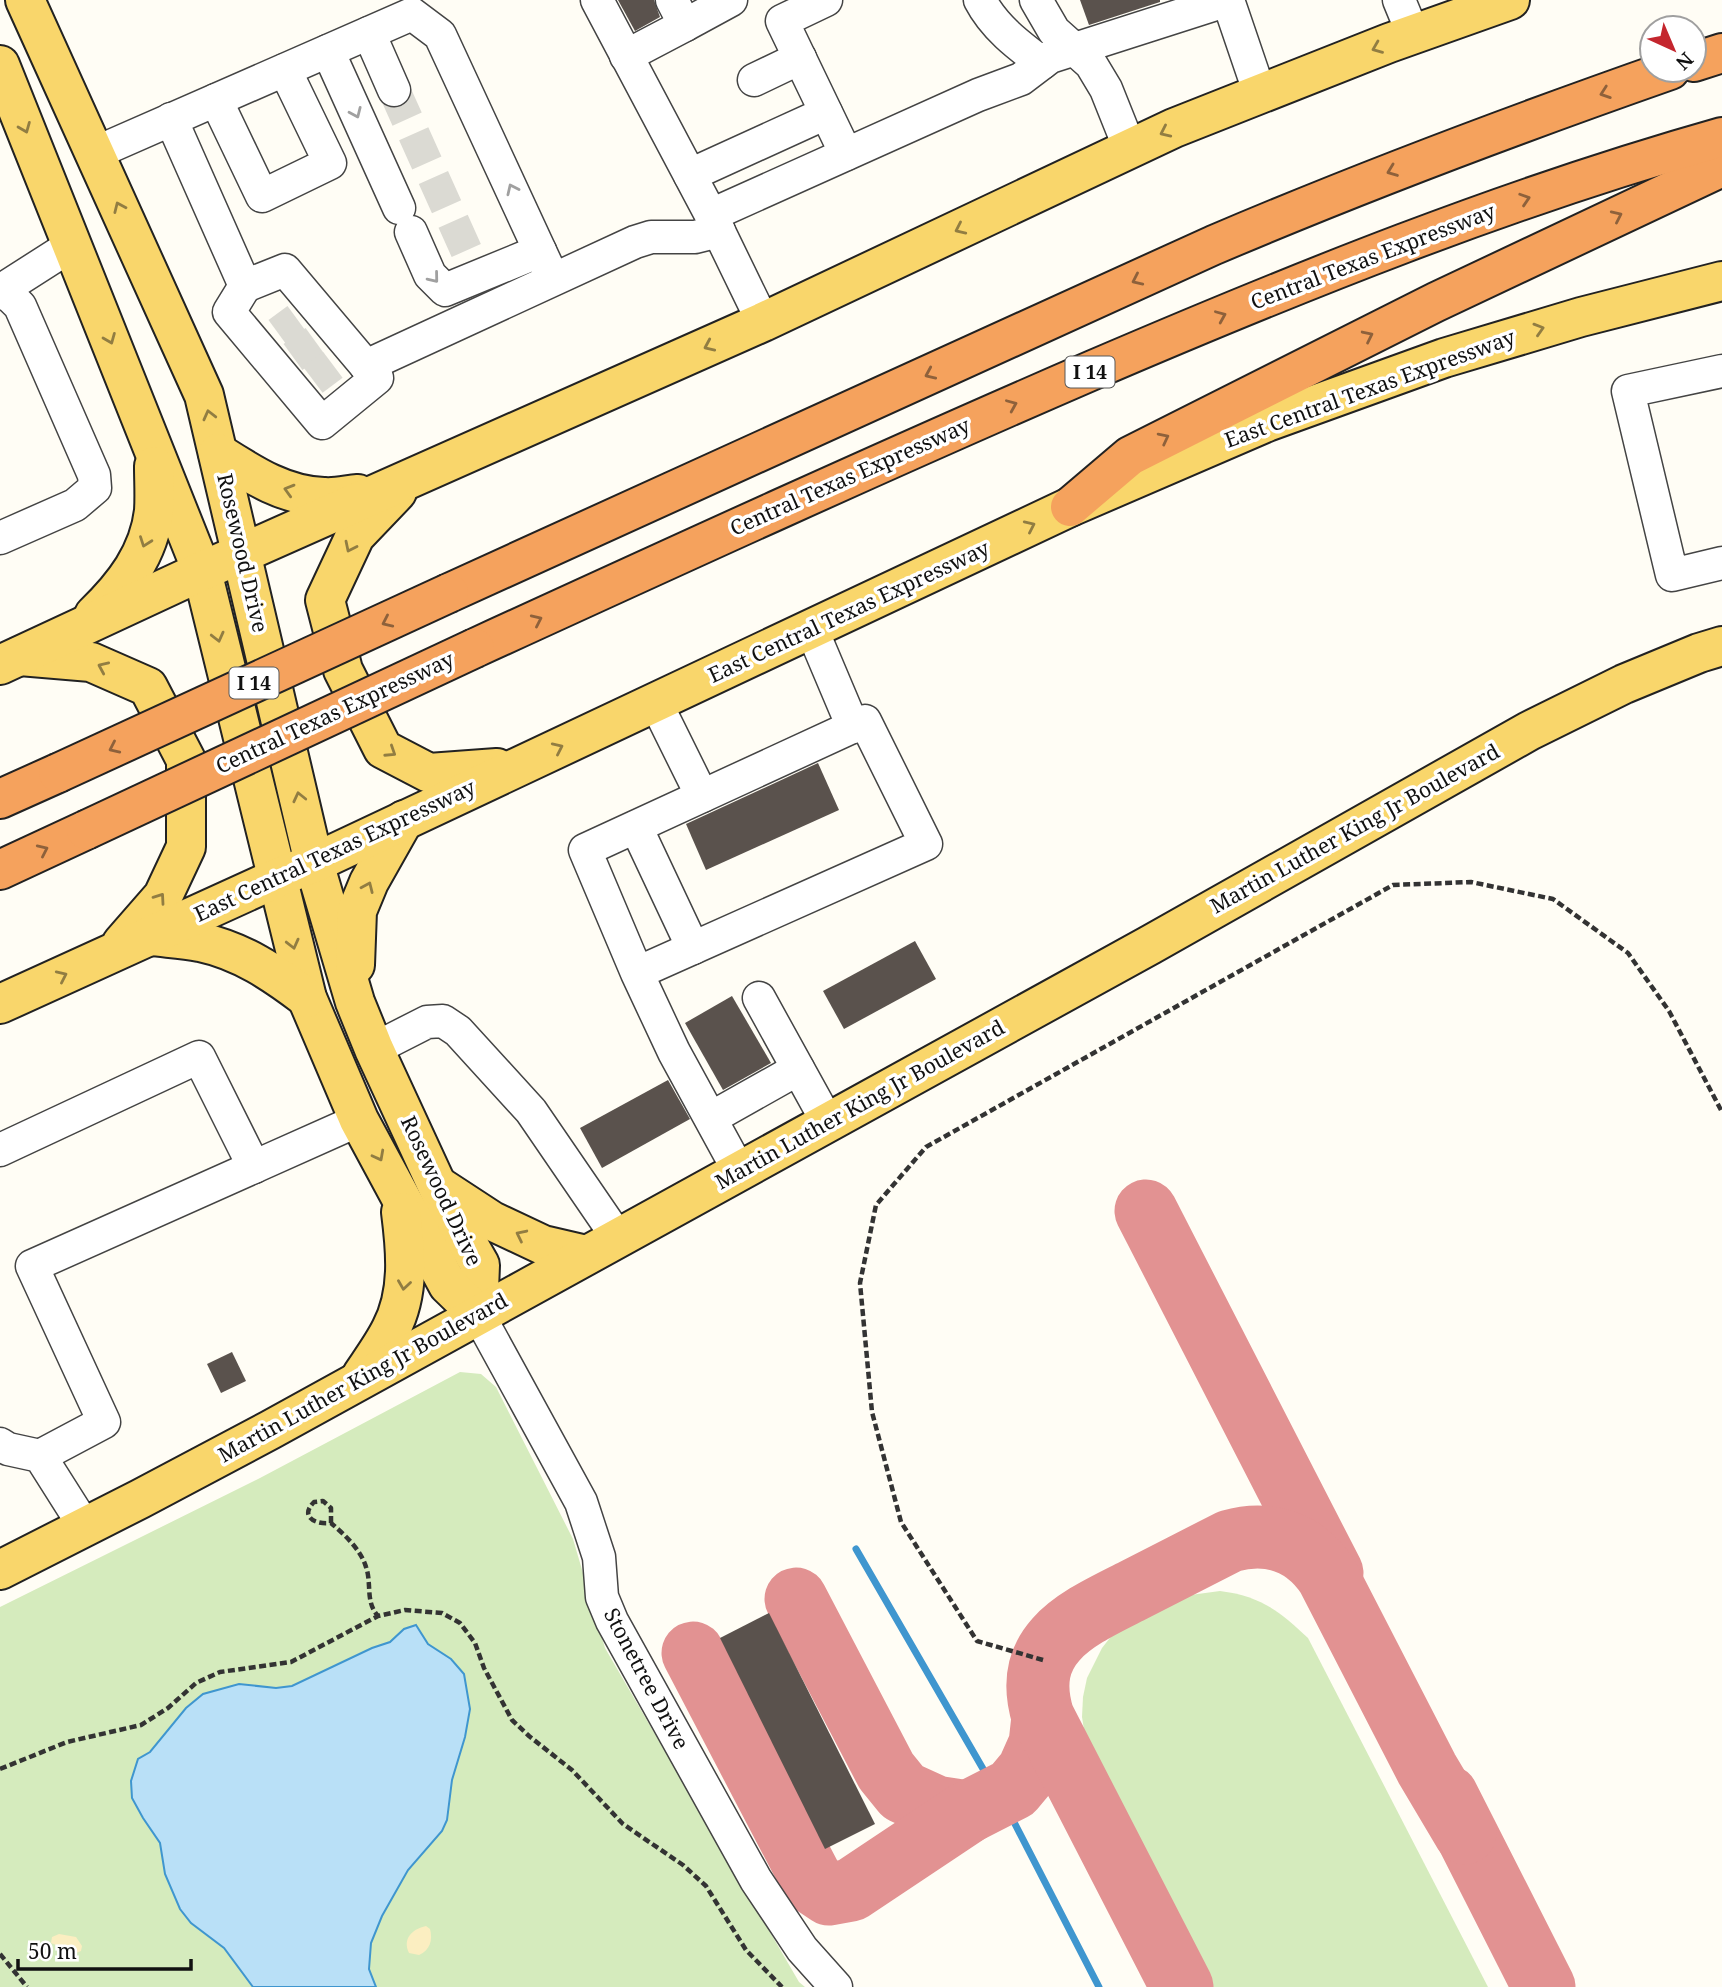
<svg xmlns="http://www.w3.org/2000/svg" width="1722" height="1987" font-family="'Noto Serif',serif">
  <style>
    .green { fill: #d5ebbd }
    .sand { fill: #fbeec1 }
    .water { fill: #b9e0f7; stroke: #3f96cf; stroke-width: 2 }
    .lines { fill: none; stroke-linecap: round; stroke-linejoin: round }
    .stream { stroke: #3f96cf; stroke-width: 7 }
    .taxiway { stroke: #e29292; stroke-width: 63 }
    .building { fill: #5a524d }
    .minor-tunnel { stroke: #dbdad3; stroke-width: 32; stroke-dasharray: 32 16; stroke-linecap: butt }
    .minor-casing { stroke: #444; stroke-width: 35 }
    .major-casing { stroke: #222; stroke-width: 42 }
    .highway-casing { stroke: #222; stroke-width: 42 }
    .path { stroke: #333; stroke-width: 4.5; stroke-dasharray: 7 3.5; stroke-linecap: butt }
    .minor { stroke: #fff; stroke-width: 32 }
    .major { stroke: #f9d66b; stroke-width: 38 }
    .highway { stroke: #f5a25d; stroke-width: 38 }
    .highway-bridge-casing { stroke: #222; stroke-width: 42; stroke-linecap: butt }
    .highway-bridge { stroke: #f5a25d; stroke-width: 38 }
    .oneway { stroke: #917d42 }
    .oneway2 { stroke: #8e613b }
    .oneway3 { stroke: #a0a0a0 }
    .labels { text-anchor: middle; stroke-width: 7; stroke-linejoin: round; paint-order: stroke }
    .shield { fill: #fff; stroke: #585858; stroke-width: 2 }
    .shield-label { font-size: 19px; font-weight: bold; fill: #111 }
    .street-label { font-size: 21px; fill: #111; stroke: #fff }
  </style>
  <rect width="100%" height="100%" fill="#fffdf5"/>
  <g class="green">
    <polygon points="460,1372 481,1374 496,1387 573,1539 605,1648 799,1982 805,1987 0,1987 0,1607 260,1478"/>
    <path d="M1220,1591C1260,1596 1280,1611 1308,1638L1488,1987H1211L1096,1765L1085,1736L1082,1717L1083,1697L1087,1678L1102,1648L1113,1634L1164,1604L1183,1596Z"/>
  </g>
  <g class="sand">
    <path d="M426,1926L430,1929C433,1940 430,1950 419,1955L409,1953C402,1939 412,1929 426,1926Z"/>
    <polygon points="59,1934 76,1937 82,1946 81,1951 76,1953 51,1943 52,1937"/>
  </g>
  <polygon class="water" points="416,1625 428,1644 451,1659 464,1674 470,1709 465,1737 452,1780 447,1820 442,1831 408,1870 382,1916 371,1943 369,1969 376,1987 253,1987 224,1948 191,1923 180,1909 165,1874 160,1843 143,1818 132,1798 131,1781 138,1759 150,1752 186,1708 203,1694 239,1684 276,1688 292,1686 372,1648 390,1642 404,1629"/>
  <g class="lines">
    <g class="stream">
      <polyline points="856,1549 986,1774"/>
      <polyline points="1015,1824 1099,1987"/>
    </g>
    <g class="taxiway">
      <polyline points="1146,1211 1332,1573"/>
      <polyline points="796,1599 886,1771 903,1792 936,1807 968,1812"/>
      <polyline points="693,1653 814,1884 829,1894 851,1890 968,1812 1013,1789 1028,1771 1040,1744 1043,1717"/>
      <polyline points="1447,1796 1544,1987"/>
      <path d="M1182,1987L1043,1717C1020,1642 1079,1618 1134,1590C1166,1574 1198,1557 1230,1541C1270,1530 1305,1542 1328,1577L1427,1769L1465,1833"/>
    </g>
  </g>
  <g class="building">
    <polygon points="618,0 654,0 660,17 635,31"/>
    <polygon points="1080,0 1160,0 1160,2 1089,25"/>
    <polygon points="818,763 839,810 706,870 686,824"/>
    <polygon points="915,941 936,979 844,1029 823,991"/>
    <polygon points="732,996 771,1063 723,1090 685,1023"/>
    <polygon points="668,1080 690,1119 602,1168 580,1128"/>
    <polygon points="232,1352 246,1381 221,1393 207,1364"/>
    <polygon points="769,1613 875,1824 825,1849 720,1638"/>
  </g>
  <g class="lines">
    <g class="minor-tunnel">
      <polyline points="394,90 471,261"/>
      <polyline points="278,333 297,319"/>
      <polyline points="293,357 315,341"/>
      <polyline points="313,380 333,365"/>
    </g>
    <defs>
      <g id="minor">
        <polyline points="597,0 711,215 763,322"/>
        <polyline points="826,0 782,21 846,154"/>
        <path d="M980,0C994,27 1018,45 1042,63"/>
        <polyline points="1036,0 1054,31 1091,64 1106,89 1130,149"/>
        <polyline points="1228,0 1260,94"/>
        <polyline points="1399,0 1413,34"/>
        <polyline points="685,25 731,0"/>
        <polyline points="369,33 394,90"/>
        <polyline points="328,51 399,208"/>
        <polyline points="626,56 685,25 672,0"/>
        <polyline points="754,80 800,58"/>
        <polyline points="216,100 262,196 330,163 285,70"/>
        <polyline points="171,119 245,286 285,270 366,366 635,242 651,237 695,237 719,231"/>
        <polyline points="95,153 412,14 440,35 553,279"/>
        <polyline points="690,175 826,113"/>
        <polyline points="711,215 978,95 1021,79 1050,57 1228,0"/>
        <polyline points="411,232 430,275 445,290 540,251"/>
        <polyline points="245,286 229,312 322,423 377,378 366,366"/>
        <polyline points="0,291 11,297 20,306 94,475 95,488 75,505 0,538"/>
        <polyline points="0,291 72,245"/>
        <polyline points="1722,371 1628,391 1672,575 1722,563"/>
        <polyline points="812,630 853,727"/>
        <polyline points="656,703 702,796"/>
        <polyline points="636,827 693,948"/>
        <polyline points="637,973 926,844 865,721 585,850 637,973 674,1052 739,1171"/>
        <polyline points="759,998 828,1123"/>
        <polyline points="374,1049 427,1022 443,1021 458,1031 531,1111 618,1238"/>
        <polyline points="711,1118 798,1069"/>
        <polyline points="0,1150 199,1057 254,1167"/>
        <polyline points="478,1314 581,1502 599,1557 602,1597 612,1621 756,1880 802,1949 836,1987"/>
        <polyline points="0,1444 8,1449 40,1456 85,1527"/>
        <polyline points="40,1456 104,1422 32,1266 359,1120"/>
      </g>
      <g id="major">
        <polyline points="25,0 204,395 314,863 355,1002 374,1049 447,1207 480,1265 478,1314"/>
        <polyline points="0,65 202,571 307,998 359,1120 448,1285 478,1314"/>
        <path d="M218,453C251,474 284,496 324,497C335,498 347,495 358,494"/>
        <polyline points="397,492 355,536 325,600 343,670 383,749 429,773 497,768"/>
        <path d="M94,615C124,586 149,554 154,511C155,496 154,481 154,466"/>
        <polyline points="20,656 91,662 148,687 186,760 186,847 163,896 122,943"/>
        <polyline points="0,665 202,571 763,322 1174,128 1389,43 1510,0"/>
        <path d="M151,936C167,938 184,939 200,942C242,951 274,973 307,998"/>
        <polyline points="355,965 357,911 369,882 404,820"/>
        <polyline points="0,1004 277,878 314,863 1070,507 1267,422 1444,358 1581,317 1722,281"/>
        <polyline points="440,1187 492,1221 543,1245 586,1255"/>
        <path d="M362,1375C372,1360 383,1345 391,1329C410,1293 406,1251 401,1212"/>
        <polyline points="0,1570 140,1499 270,1430 1150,945 1529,731 1624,684 1699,653 1722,646"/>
      </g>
      <g id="highway">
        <polyline points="1694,62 1722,53"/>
        <polyline points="1070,507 1130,456 1436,302 1722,167"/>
        <path d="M449,593L1214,245C1364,181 1516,124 1670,70"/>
        <path d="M475,648C680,554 885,460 1093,370C1298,282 1506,198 1722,137"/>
        <polyline points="0,799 58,773"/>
        <polyline points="0,870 86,830"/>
      </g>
    </defs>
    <use href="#minor" class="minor-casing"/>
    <use href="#major" class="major-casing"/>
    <use href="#highway" class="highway-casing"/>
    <g class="path">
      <path d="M331,1523V1508L323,1501L314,1502C299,1517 316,1525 331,1523C345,1535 361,1550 366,1567C372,1584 365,1602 378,1616"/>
      <polyline points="1043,1660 977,1641 901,1522 872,1412 860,1283 876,1205 926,1147 1393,885 1471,882 1553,899 1628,953 1669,1011 1722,1112"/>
      <polyline points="0,1769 67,1742 141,1725 168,1708 196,1683 220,1672 291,1662 378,1616 405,1610 442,1613 460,1623 475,1643 484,1668 512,1720 529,1736 572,1770 623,1824 683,1865 706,1886 746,1950 782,1987"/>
      <polyline points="0,1954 27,1987"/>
    </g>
    <use href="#minor" class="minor"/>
    <use href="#major" class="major"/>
    <use href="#highway" class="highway"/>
    <defs>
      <g id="highway-bridge">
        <polyline points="58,773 449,593"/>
        <polyline points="86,830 475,648"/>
      </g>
    </defs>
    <use href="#highway-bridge" class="highway-bridge-casing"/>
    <use href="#highway-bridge" class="highway-bridge"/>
  </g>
  <defs><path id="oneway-chevron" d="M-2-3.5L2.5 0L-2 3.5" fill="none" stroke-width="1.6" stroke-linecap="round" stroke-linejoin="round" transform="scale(1.75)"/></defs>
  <g class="oneway">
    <use href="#oneway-chevron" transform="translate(1377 48) rotate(158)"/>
    <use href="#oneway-chevron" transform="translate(25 128) rotate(68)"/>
    <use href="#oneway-chevron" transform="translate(1165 132) rotate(155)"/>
    <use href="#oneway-chevron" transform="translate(119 207) rotate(-114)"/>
    <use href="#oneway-chevron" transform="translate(960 229) rotate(155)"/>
    <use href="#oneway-chevron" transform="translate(1539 329) rotate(-17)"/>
    <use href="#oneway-chevron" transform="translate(110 339) rotate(68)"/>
    <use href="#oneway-chevron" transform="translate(709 346) rotate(156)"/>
    <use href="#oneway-chevron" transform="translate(209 415) rotate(-104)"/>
    <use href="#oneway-chevron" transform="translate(289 490) rotate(-164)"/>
    <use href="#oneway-chevron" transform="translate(1030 526) rotate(-25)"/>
    <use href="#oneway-chevron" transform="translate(145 542) rotate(110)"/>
    <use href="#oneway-chevron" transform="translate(350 547) rotate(116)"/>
    <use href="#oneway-chevron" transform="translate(218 637) rotate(76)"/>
    <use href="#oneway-chevron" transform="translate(103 667) rotate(-156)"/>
    <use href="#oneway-chevron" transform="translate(558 748) rotate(-25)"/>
    <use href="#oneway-chevron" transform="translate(391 752) rotate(33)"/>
    <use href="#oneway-chevron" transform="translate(299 797) rotate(-103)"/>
    <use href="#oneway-chevron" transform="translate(368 887) rotate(-66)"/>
    <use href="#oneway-chevron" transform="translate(160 898) rotate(-55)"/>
    <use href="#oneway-chevron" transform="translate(293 944) rotate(76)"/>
    <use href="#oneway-chevron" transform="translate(62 976) rotate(-25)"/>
    <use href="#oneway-chevron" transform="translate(379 1156) rotate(62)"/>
    <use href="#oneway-chevron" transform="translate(521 1235) rotate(-154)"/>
    <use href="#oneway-chevron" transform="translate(404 1285) rotate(98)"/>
  </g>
  <g class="oneway2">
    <use href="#oneway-chevron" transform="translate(1605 93) rotate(161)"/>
    <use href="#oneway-chevron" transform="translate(1392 171) rotate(159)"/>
    <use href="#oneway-chevron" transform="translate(1525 199) rotate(-18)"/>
    <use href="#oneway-chevron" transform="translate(1617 216) rotate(-25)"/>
    <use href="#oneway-chevron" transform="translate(1137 280) rotate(155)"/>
    <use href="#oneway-chevron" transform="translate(1221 316) rotate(-23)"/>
    <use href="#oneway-chevron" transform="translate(1368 336) rotate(-26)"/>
    <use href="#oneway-chevron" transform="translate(930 374) rotate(156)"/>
    <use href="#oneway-chevron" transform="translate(1012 405) rotate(-23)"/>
    <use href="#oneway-chevron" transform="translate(1164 438) rotate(-27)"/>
    <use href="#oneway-chevron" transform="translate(537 620) rotate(-25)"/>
    <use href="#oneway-chevron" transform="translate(387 622) rotate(155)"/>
    <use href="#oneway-chevron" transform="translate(114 748) rotate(155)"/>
    <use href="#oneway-chevron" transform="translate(43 850) rotate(-25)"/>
  </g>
  <g class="oneway3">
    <use href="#oneway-chevron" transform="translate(356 113) rotate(66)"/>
    <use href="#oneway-chevron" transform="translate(512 189) rotate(-115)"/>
    <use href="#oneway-chevron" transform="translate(434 278) rotate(51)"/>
  </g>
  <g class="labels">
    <g class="shield">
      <rect x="1065.5" y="356.5" width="49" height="31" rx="5"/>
      <rect x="229.5" y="667.5" width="49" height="31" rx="5"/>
    </g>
    <g class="shield-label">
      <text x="1090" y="379">I 14</text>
      <text x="254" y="690">I 14</text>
    </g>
    <g class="street-label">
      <text transform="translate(1373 257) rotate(-21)" y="7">Central Texas Expressway</text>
      <text transform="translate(1370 389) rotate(-20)" y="7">East Central Texas Expressway</text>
      <text transform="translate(850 477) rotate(-24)" y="7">Central Texas Expressway</text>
      <text transform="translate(242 553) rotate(77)" y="7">Rosewood Drive</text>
      <text transform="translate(849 612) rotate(-25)" y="7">East Central Texas Expressway</text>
      <text transform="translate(335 713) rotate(-25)" y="7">Central Texas Expressway</text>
      <text transform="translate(1355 829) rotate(-29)" y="7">Martin Luther King Jr Boulevard</text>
      <text transform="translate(335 851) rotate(-25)" y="7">East Central Texas Expressway</text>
      <text transform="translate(860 1105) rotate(-29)" y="7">Martin Luther King Jr Boulevard</text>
      <text transform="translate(441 1191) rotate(65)" y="7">Rosewood Drive</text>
      <text transform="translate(363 1378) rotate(-29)" y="7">Martin Luther King Jr Boulevard</text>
      <text transform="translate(646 1679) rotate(62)" y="7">Stonetree Drive</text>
    </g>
  </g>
  <g transform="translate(1673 49) rotate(136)"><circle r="33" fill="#ffffff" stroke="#a0a0a0" stroke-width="2"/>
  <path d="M0-5L12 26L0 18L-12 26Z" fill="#c4262e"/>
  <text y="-10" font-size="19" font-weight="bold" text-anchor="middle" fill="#111111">N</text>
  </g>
  <path d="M18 1959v10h173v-10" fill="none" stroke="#111111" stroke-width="3.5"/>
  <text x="28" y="1959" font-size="21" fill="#111111" stroke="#ffffff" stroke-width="5" paint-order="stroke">50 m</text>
</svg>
